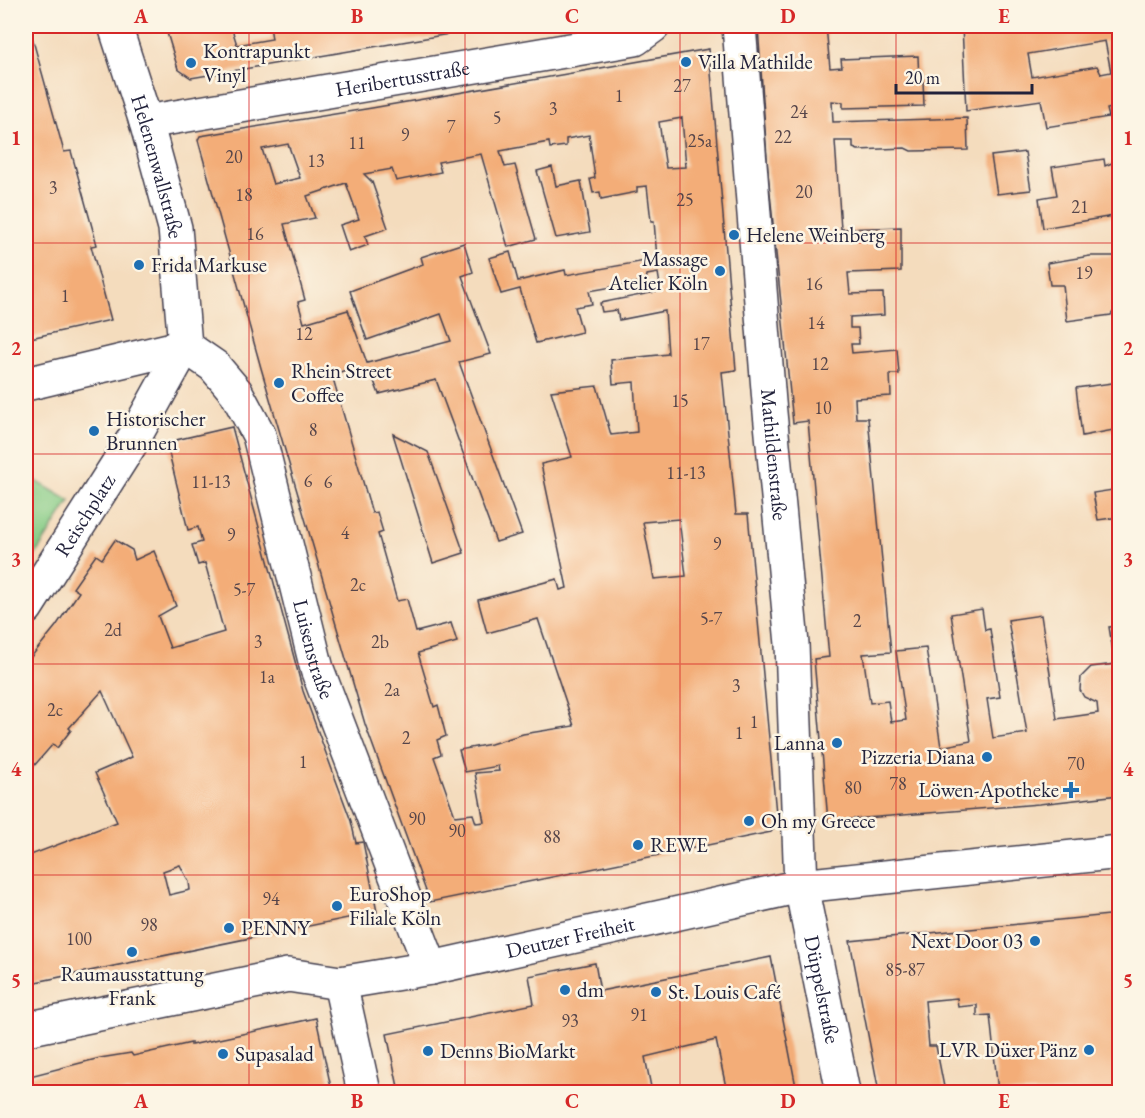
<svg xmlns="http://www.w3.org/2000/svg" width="1145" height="1118" font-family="'EB Garamond',serif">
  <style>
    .green { fill: #87cc86; stroke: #547760; stroke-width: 1.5 }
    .building { fill: #f3ad78; fill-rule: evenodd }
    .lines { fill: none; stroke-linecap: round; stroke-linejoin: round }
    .minor-casing { stroke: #423e4e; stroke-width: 36 }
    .minor { stroke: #fff; stroke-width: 33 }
    .grid { fill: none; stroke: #d62828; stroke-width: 1.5; stroke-opacity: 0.55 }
    .poi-dot { fill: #1f6fb2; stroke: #fcf5e5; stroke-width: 2 }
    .labels { text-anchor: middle; stroke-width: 5; stroke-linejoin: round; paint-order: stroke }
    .number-label { font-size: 18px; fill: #56454a }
    .poi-label { font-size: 21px; fill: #22223b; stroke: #fcf5e5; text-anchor: start }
    .street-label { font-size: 21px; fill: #22223b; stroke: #fcf5e5 }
    .neatline { fill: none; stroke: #d62828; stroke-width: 2 }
    .grid-label { font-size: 20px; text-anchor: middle; font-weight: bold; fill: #d62828 }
  </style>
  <rect width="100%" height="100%" fill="#fcf5e5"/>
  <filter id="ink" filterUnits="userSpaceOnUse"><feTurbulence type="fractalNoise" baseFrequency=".0167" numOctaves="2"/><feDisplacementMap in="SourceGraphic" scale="12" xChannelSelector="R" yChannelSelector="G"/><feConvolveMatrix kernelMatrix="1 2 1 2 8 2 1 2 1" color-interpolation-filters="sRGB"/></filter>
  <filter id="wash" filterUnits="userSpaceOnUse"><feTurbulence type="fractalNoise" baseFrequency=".008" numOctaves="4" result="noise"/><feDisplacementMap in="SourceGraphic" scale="24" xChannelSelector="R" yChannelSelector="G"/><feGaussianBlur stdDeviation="1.35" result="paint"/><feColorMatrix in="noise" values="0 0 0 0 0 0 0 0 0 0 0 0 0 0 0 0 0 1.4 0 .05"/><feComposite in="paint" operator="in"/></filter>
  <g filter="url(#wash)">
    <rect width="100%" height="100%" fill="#f4dcbd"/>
    <polygon class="green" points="26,475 70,501 26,569"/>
    <g id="blocks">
      <g class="building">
        <polygon points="26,26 29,26 64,152 71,151 97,245 91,246 111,320 26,339 26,273 32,271 26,245"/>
        <polygon points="165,26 231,26 237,45 272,39 270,26 490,27 191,78 178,69"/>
        <polygon points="758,26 826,26 830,68 842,67 841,59 918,56 919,81 923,80 924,106 843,108 843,102 832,101 833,122 967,118 968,150 911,151 905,148 858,150 853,148 853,141 835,141 841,229 901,227 901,271 848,273 850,294 883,293 884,315 850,317 850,328 858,328 859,344 851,344 852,353 897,349 899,374 890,374 891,396 855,398 856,418 868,418 891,652 863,654 870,703 888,701 891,722 906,720 896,651 926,648 941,747 971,741 951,614 982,609 985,630 990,629 1000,697 987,699 993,738 1027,733 1008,620 1041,615 1057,719 1098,713 1097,703 1084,697 1080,690 1081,677 1091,667 1115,664 1109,627 1119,626 1119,795 1039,804 828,821 814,659 829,657 808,421 793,423 768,173"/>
        <path d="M962,26H1014V28L1027,26H1119V120L1116,107L1107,109L1109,117L1046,127L1041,100L966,111ZM1105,41L1111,72L1101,74L1097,66L1032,77L1028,54Z"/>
        <path d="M709,49L736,370L722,372L736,514H748L777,824L771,832L430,902L365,724L261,368L198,140L200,136L372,108ZM682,118L686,167L666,168L659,122ZM589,135L595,178L590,179L593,193L600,192L601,199L637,192V187L647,186L651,221H654L657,259L566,275L565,270L518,281L510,252L489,258L501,294L520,289L536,343L582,332L575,307L592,304L589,291L646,281L647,275L658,273L661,291L600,303L602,312L617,310L619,320L665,311L668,354L611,360L613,384L634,382L637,432L611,435L597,386L551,391L572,457L541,464L567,588L560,590L557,579L478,600L487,633L538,619L574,726L523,734L491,744L459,750L465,772L498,766L499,771L475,773L484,822L476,823L473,814L455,816L434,757L441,754L437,740L446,736L438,705L434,707L418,653L457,642L451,623L416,632L407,599L397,601L378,534L383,532L377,512L372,513L332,375L354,367L359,379L372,376L379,394L436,380L496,542L522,534L459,362L491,354L462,276L473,272L464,243L421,257L423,264L350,291L367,340L441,314L451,341L367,363L348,310L304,323L298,302L305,300L284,224L315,218L307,196L346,183L359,219L340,225L349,252L368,245L365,236L388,228L372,182L364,174L392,169L396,181L441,172L438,162L481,154L508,247L536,239L515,165L505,167L500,151L549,142L550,148L566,146V139ZM288,144L300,178L273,184L262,149ZM679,519L686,576L654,579L643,522Z"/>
        <polygon points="1025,152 1031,190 997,194 991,156"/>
        <polygon points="1104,159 1105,166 1119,160 1119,215 1043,228 1039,198 1057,195 1052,167"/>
        <polygon points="552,167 556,186 581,181 590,232 556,238 537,171"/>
        <polygon points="1090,256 1115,256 1118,258 1119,312 1113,312 1111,315 1067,321 1063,285 1050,285 1047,263"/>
        <polygon points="1119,382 1119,429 1082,436 1076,388"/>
        <path d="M232,427L303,691L351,821L356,843L363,842L377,912L26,984V853L28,852L31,855L117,822L95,773L132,757L102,691L69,728L71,730L57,748L53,744L26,775V661L27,662L56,626L79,592L73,588L96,555L102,559L115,540L132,550L135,560L154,551L176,606L158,616L170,648L224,632L205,563L198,565L192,545L202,542L198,527L188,530L169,453L176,440ZM180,865L189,882L190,890L169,895L163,871Z"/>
        <polygon points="393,434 428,452 464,553 433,563"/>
        <polygon points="1119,489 1119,517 1098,520 1093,493"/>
        <polygon points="1119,914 1119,1092 998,1092 990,1015 977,1016 977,1005 958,1007 957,998 925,1001 929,1046 936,1046 945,1092 879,1092 850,941"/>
        <polygon points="771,957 797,1092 727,1092 716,1040 645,1057 652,1092 399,1092 387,1034 534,1004 529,976 595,963 600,991"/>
        <polygon points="316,1018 332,1092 26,1092 26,1077 100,1058 131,1053 133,1056 191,1043 191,1045"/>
      </g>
    </g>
  </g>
  <g filter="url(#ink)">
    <use href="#blocks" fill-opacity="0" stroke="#423e4e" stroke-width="1.5"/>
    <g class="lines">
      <defs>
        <g id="minor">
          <path id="s1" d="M115,26L146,122L175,228L185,346"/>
          <path id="s2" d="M739,26L769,402L792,644L801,886L843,1092"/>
          <path id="s3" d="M146,122L635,39L653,26"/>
          <path id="s4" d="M185,346L214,366L236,392L259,435L317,669L431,968"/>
          <polyline points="26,384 185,346"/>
          <path id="s5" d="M26,608L133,440L185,346"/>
          <polyline points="340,983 364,1092"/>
          <path id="s6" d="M26,1029L288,975L340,983L431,968L801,886L1120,852"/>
        </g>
      </defs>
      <use href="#minor" class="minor-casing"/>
      <use href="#minor" class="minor"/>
    </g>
  </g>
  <path class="grid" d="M249,26V1092M465,26V1092M680,26V1092M896,26V1092M26,243H1120M26,454H1120M26,664H1120M26,875H1120"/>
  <g class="poi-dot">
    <circle cx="686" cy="62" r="6"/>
    <circle cx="191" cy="63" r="6"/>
    <circle cx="734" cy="235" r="6"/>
    <circle cx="139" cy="265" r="6"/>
    <circle cx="720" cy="271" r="6"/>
    <circle cx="279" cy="383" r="6"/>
    <circle cx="94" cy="431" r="6"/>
    <circle cx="837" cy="743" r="6"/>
    <circle cx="987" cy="757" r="6"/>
    <path d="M1068 781h6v6h6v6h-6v6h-6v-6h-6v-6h6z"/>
    <circle cx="749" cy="821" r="6"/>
    <circle cx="638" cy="845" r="6"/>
    <circle cx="337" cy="906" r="6"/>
    <circle cx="229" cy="928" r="6"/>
    <circle cx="1035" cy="941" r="6"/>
    <circle cx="132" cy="952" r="6"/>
    <circle cx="565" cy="990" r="6"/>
    <circle cx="656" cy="992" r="6"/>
    <circle cx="1089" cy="1050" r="6"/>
    <circle cx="428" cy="1051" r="6"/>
    <circle cx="223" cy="1054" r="6"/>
  </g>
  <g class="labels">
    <g class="number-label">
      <text x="682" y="92">27</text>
      <text x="619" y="102">1</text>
      <text x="553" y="115">3</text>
      <text x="799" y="118">24</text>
      <text x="497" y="124">5</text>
      <text x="451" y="133">7</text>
      <text x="405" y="141">9</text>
      <text x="783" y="143">22</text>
      <text x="700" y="147">25a</text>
      <text x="357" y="149">11</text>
      <text x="234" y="163">20</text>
      <text x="316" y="167">13</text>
      <text x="53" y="194">3</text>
      <text x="804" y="198">20</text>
      <text x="244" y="201">18</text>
      <text x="685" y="206">25</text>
      <text x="1080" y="213">21</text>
      <text x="255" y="240">16</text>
      <text x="1084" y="279">19</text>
      <text x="814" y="290">16</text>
      <text x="65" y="302">1</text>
      <text x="816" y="329">14</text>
      <text x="304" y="340">12</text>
      <text x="701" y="350">17</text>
      <text x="820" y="370">12</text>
      <text x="680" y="407">15</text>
      <text x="823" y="414">10</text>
      <text x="313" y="436">8</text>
      <text x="686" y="479">11-13</text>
      <text x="308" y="487">6</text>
      <text x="211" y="488">11-13</text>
      <text x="328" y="488">6</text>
      <text x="345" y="539">4</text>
      <text x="231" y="541">9</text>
      <text x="717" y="550">9</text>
      <text x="358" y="591">2c</text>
      <text x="244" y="596">5-7</text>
      <text x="711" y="625">5-7</text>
      <text x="857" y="627">2</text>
      <text x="113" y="636">2d</text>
      <text x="258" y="648">3</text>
      <text x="380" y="648">2b</text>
      <text x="267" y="683">1a</text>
      <text x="736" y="692">3</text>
      <text x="392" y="696">2a</text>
      <text x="55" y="716">2c</text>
      <text x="754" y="728">1</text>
      <text x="739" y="739">1</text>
      <text x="406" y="744">2</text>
      <text x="303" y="768">1</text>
      <text x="1076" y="770">70</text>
      <text x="898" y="790">78</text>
      <text x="853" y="794">80</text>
      <text x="417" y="825">90</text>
      <text x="457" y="837">90</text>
      <text x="552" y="843">88</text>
      <text x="271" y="905">94</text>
      <text x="149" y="931">98</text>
      <text x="79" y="945">100</text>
      <text x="905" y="976">85-87</text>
      <text x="639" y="1021">91</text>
      <text x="570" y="1027">93</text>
    </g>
    <g class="poi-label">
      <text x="203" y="58">Kontrapunkt<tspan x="203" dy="24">Vinyl</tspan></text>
      <text x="698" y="69">Villa Mathilde</text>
      <text x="746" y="242">Helene Weinberg</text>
      <text x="708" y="266" text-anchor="end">Massage<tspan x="708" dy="24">Atelier Köln</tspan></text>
      <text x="151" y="272">Frida Markuse</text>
      <text x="291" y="378">Rhein Street<tspan x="291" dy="24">Coffee</tspan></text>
      <text x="106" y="426">Historischer<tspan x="106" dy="24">Brunnen</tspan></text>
      <text x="825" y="750" text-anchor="end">Lanna</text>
      <text x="975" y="764" text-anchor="end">Pizzeria Diana</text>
      <text x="1059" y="797" text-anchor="end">Löwen-Apotheke</text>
      <text x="761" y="828">Oh my Greece</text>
      <text x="650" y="852">REWE</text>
      <text x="349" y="901">EuroShop<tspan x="349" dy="24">Filiale Köln</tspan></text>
      <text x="241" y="935">PENNY</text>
      <text x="1023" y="948" text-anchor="end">Next Door 03</text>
      <text x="132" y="981" text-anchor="middle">Raumausstattung<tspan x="132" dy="24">Frank</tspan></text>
      <text x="577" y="997">dm</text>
      <text x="668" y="999">St. Louis Café</text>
      <text x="1077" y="1057" text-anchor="end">LVR Düxer Pänz</text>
      <text x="440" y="1058">Denns BioMarkt</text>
      <text x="235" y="1061">Supasalad</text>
    </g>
    <g class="street-label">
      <text dy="7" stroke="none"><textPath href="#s3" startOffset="260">Heribertusstraße</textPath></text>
      <text dy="7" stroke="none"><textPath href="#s1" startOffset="147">Helenenwallstraße</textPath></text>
      <text dy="7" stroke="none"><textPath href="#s2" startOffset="430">Mathildenstraße</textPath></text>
      <text dy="7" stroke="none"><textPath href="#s5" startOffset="110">Reischplatz</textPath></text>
      <text dy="7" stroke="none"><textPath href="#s4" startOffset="339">Luisenstraße</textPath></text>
      <text dy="7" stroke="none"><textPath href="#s6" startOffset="555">Deutzer Freiheit</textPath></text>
      <text dy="7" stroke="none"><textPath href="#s2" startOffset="968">Düppelstraße</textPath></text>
    </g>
  </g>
  <rect width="1145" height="1118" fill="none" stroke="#fcf5e5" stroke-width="66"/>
  <path d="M896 84v9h136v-9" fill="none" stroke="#22223b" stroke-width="3"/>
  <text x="905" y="84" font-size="18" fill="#22223b" stroke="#fcf5e5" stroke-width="4.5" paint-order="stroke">20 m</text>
  <rect x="33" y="33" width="1079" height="1052" class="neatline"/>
  <g class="grid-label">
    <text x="141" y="23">A</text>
    <text x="357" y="23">B</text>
    <text x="572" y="23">C</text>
    <text x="788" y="23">D</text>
    <text x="1004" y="23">E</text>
    <text x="16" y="145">1</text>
    <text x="1128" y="145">1</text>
    <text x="16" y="355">2</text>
    <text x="1128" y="355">2</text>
    <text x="16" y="566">3</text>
    <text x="1128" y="566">3</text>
    <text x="16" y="776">4</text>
    <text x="1128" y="776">4</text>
    <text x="16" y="987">5</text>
    <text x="1128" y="987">5</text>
    <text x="141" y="1108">A</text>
    <text x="357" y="1108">B</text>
    <text x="572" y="1108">C</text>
    <text x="788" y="1108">D</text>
    <text x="1004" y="1108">E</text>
  </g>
</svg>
